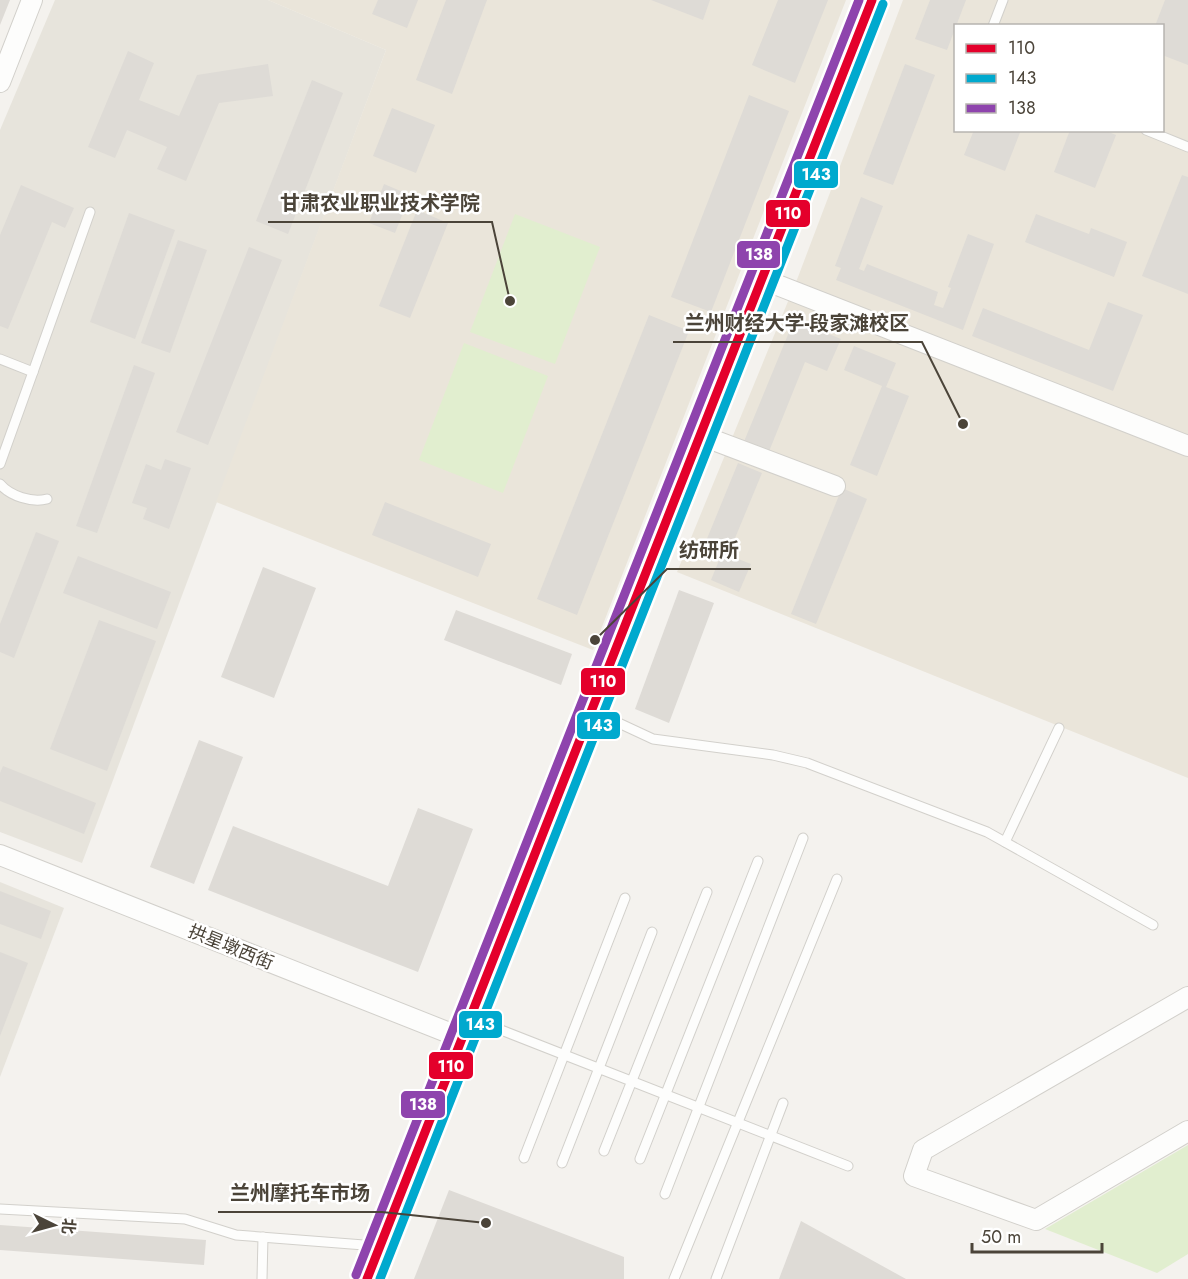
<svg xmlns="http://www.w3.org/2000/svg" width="1188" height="1279" font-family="Jost,'Noto Sans SC',sans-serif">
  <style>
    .residential { fill: #e7e4dc }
    .education { fill: #eae5da; fill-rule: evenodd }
    .green { fill: #e1eecf }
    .building { fill: #dedbd6 }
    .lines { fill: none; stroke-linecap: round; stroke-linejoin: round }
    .service-casing { stroke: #d2d0cb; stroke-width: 11 }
    .minor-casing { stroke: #d2d0cb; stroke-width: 22 }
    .secondary-casing { stroke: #d3cfc5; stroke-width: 29 }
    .service { stroke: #fdfdfc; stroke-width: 9 }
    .minor { stroke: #fdfdfc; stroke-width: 20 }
    .secondary { stroke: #f7f6f1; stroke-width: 27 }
    .bus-1-casing { stroke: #fff; stroke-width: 14 }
    .bus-2-casing { stroke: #fff; stroke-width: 14 }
    .bus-3-casing { stroke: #fff; stroke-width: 14 }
    .bus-1 { stroke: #e4002b; stroke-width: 9 }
    .bus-2 { stroke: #00a9ce; stroke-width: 9 }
    .bus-3 { stroke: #8e44ad; stroke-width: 9 }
    .labels { text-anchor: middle; stroke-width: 5; stroke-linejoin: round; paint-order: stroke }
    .street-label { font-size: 18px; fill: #4b4439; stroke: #fff }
    .leader { fill: none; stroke: #4b4439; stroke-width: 2 }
    .callout-dot { fill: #4b4439; stroke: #fff; stroke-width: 2 }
    .callout-label { font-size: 20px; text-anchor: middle; font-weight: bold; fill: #4b4439; stroke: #fff; stroke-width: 5; stroke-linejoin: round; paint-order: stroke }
    .line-badge { stroke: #fff; stroke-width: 2 }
    .badge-label { font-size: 16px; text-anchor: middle; font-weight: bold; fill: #fff }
  </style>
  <rect width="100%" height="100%" fill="#f4f2ee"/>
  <g class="residential">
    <polygon points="55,0 268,0 386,50 82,863 0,832 0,130"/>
    <polygon points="0,882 64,908 0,1077"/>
  </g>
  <g class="education">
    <polygon points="268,0 846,0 593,650 216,502 386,50"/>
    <path d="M903,0H1188V778L677,572L798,277ZM956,26H1162V130H956Z"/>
  </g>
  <g class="green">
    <polygon points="515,214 600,247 555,364 470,332"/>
    <polygon points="464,343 548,376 503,493 419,460"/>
    <polygon points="1188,1145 1188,1254 1157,1273 1045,1229"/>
  </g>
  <g class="building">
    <polygon points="0,0 10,0 0,25"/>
    <polygon points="378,0 418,0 407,28 372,14"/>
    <polygon points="446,0 487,0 452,94 416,80"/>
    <polygon points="651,0 710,0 703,20"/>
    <polygon points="778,0 828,0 795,83 752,65"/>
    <polygon points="930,0 966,0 947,50 915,39"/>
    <polygon points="1165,0 1188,0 1188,65 1162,55 1162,26 1155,26"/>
    <polygon points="128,51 154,63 139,100 179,116 197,75 268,64 273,96 219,103 186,181 157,169 167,147 127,130 115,158 88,147"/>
    <polygon points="905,64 935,75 893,185 863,174"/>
    <polygon points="312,80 343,93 288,234 256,221"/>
    <polygon points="749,95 789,111 711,312 671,297"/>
    <polygon points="392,108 435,125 416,173 373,156"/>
    <polygon points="974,130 1021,130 1005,171 964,155"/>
    <polygon points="1070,130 1104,130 1116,135 1095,188 1054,172"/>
    <polygon points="1182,175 1188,177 1188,294 1142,276"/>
    <polygon points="384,184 410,195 395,233 369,223"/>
    <polygon points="21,185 74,208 65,228 52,222 8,329 0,326 0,235"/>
    <polygon points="861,197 883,206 859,269 864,271 867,264 938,292 934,305 943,308 951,288 948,287 968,234 994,244 963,330 836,280 841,268 835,266"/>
    <polygon points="417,210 448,223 410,318 379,306"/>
    <polygon points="129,213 175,230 135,339 90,322"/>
    <polygon points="1036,214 1089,234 1091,228 1127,242 1114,277 1025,242"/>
    <polygon points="178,240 207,250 170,353 141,343"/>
    <polygon points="249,247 282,260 208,445 176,432"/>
    <polygon points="1108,302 1143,315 1113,391 972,336 983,308 1089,350"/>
    <polygon points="649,315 689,331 577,615 537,599"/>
    <polygon points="794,320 841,339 827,371 805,362 768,454 743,444"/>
    <polygon points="854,346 896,363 886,387 909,396 877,476 850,465 882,386 844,370"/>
    <polygon points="134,365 155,373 97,533 76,526"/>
    <polygon points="165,459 191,468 169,529 143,519 147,508 132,503 146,464 161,470"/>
    <polygon points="738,463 762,473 728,555 751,564 739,592 711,580 722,553 704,546"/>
    <polygon points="842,488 867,499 816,624 791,614"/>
    <polygon points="385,502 491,544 478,577 372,535"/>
    <polygon points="36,532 59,541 14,658 0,652 0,624"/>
    <polygon points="78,556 171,592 157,629 63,593"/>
    <polygon points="263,567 316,588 274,698 221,677"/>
    <polygon points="679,590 714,603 669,723 635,709"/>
    <polygon points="456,610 572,654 561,685 444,640"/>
    <polygon points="99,620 156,641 107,771 50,749"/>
    <polygon points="199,740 243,757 194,884 150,867"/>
    <polygon points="3,766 96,803 84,834 0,801 0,773"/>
    <polygon points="418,808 473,829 418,972 208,890 233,826 388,886"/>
    <polygon points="0,891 51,911 41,939 0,924"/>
    <polygon points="0,952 28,963 0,1036"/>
    <polygon points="449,1190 624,1257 624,1279 414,1279"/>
    <polygon points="801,1221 906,1279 779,1279"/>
    <polygon points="0,1225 206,1240 204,1265 0,1250"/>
  </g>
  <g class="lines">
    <defs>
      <g id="service">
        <polyline points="993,26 1003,0"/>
        <polyline points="1146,130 1188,147"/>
        <polyline points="0,359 33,372 90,212"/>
        <polyline points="0,464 33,372"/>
        <path d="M0,484C10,496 32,503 47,499"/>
        <polyline points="595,712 653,739 773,755 807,763 987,832 1153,925"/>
        <polyline points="1005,842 1059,728"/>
        <polyline points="473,1019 848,1166"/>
        <polyline points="604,1151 707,892"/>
        <polyline points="524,1158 625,898"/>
        <polyline points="640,1159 758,861"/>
        <polyline points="562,1163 652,932"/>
        <polyline points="665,1194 803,838"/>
        <polyline points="0,1209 185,1219 236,1235 377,1246"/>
        <polyline points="262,1279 263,1237"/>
        <polyline points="674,1279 837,879"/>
        <polyline points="716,1279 783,1103"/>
      </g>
      <g id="minor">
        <polyline points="0,82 32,0"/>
        <polyline points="762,279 1188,446"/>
        <polyline points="700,435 835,486"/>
        <polyline points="0,855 462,1038"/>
        <polyline points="1188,997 923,1150 914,1176 1036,1220 1188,1131"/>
      </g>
      <polyline id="secondary" points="367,1279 872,0"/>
    </defs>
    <use href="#service" class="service-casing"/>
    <use href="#minor" class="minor-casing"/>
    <use href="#secondary" class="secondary-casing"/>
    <use href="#service" class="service"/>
    <use href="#minor" class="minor"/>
    <use href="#secondary" class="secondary"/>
    <defs>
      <polyline id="bus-1" points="367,1279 872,0"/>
      <polyline id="bus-2" points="380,1279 883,4"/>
      <polyline id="bus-3" points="356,1275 859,0"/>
    </defs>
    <use href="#bus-1" class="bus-1-casing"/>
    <use href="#bus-2" class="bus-2-casing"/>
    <use href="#bus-3" class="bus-3-casing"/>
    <use href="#bus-1" class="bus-1"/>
    <use href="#bus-2" class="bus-2"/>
    <use href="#bus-3" class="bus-3"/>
  </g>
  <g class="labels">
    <g class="street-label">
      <text transform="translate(231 947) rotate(22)" y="6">拱星墩西街</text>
    </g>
  </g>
  <path class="leader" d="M510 301L492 222H268M963 424L922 342H673M595 640L667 569H751M486 1223L382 1212H218"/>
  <g class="callout-dot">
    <circle cx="510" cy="301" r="6"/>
    <circle cx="963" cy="424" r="6"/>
    <circle cx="595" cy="640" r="6"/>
    <circle cx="486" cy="1223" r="6"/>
  </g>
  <g class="callout-label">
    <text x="380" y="210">甘肃农业职业技术学院</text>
    <text x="797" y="330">兰州财经大学-段家滩校区</text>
    <text x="709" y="557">纺研所</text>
    <text x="300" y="1200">兰州摩托车市场</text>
  </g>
  <g class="line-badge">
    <rect x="793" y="160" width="46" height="29" rx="6" fill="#00a9ce"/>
    <rect x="765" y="199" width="46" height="29" rx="6" fill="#e4002b"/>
    <rect x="736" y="240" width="45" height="29" rx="6" fill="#8e44ad"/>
    <rect x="580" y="667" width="46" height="29" rx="6" fill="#e4002b"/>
    <rect x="576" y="711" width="45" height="29" rx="6" fill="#00a9ce"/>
    <rect x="458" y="1010" width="45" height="29" rx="6" fill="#00a9ce"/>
    <rect x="428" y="1051" width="46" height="29" rx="6" fill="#e4002b"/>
    <rect x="400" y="1090" width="46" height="29" rx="6" fill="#8e44ad"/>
  </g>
  <g class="badge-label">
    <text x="816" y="180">143</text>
    <text x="788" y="219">110</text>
    <text x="759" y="260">138</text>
    <text x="603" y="687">110</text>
    <text x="598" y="731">143</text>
    <text x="480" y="1030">143</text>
    <text x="451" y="1072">110</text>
    <text x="423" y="1110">138</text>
  </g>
  <rect x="954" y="24" width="210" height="108" fill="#ffffff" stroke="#b7b4b0" stroke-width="1.5"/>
  <rect x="966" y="44" width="30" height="9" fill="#e4002b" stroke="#b7b4b0" stroke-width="1.5"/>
  <text x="1008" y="54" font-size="18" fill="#4b4439">110</text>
  <rect x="966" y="74" width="30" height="9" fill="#00a9ce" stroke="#b7b4b0" stroke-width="1.5"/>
  <text x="1008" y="84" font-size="18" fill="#4b4439">143</text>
  <rect x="966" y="104" width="30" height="9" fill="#8e44ad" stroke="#b7b4b0" stroke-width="1.5"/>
  <text x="1008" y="114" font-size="18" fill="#4b4439">138</text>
  <g transform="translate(54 1225) rotate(95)" stroke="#ffffff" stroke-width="4.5" paint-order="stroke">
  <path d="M0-4.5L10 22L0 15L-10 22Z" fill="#4b4439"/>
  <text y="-9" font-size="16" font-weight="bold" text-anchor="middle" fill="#4b4439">北</text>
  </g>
  <path d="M972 1243v9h130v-9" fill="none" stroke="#4b4439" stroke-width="3"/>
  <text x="981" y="1243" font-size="18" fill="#4b4439" stroke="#ffffff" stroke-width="4.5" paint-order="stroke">50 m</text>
</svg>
